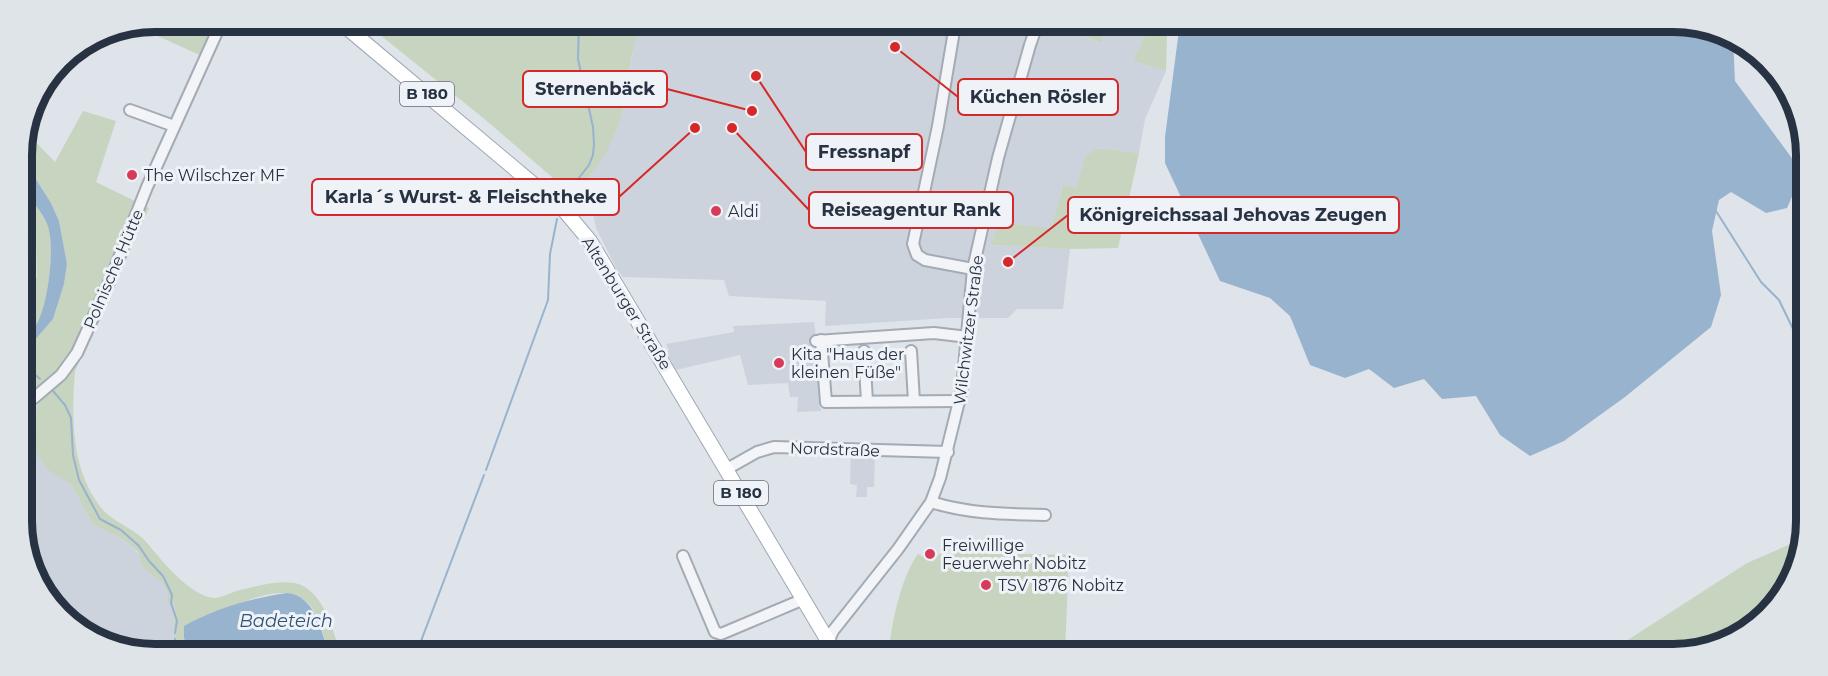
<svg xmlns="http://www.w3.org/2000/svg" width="1828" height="676" font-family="Montserrat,sans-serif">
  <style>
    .built { fill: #cdd3dc }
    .green { fill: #c6d4c0 }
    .water { fill: #98b3cd }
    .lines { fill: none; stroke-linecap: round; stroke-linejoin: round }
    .stream { stroke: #98b3cd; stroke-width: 2 }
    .minor-casing { stroke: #a4abb4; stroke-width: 14 }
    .major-casing { stroke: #9ea9b6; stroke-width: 16 }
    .minor { stroke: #f2f4f8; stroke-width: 10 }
    .major { stroke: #fff; stroke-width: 14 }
    .poi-dot { fill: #d83b59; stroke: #eff3f7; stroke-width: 2 }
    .labels { text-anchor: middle; stroke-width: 6; stroke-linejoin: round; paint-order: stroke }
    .shield { fill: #eff3f7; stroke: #636c78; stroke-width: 1.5 }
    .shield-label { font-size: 15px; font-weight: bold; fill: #273242 }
    .poi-label { font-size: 16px; fill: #273242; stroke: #eff3f7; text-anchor: start }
    .street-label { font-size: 16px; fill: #273242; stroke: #eff3f7 }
    .water-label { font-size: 18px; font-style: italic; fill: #2e5379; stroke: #eff3f7 }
    .rim { fill: none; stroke: #273242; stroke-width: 8 }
    .leader { fill: none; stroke: #d62828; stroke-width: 2 }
    .callout-dot { fill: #d62828; stroke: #eff3f7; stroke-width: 2 }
    .callout { fill: #eff3f7; stroke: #d62828; stroke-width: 2 }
    .callout-label { font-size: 18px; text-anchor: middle; font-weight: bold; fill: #273242 }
  </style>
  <rect width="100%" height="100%" fill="#dfe4ea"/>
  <g class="built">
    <polygon points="643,23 1062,25 1099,43 1105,25 1130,25 1147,30 1133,61 1166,71 1145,119 1139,153 1097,148 1077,187 1063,185 1051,228 997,222 993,245 1070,249 1063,309 1017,309 1008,318 949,318 825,326 826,301 729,296 724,280 623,277 617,270 596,228 592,210 577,188 592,173 606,151 624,106 635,37"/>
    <polygon points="814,322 817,345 814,348 821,411 797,412 798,397 790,397 788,383 748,385 740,355 676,370 666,352 669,350 666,344 734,332 733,326"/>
    <polygon points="33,392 42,399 47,468 72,485 92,524 124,540 139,554 164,584 168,595 168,603 175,603 173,648 156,648 153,646 112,648 54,610 23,548 23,394"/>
    <polygon points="851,449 875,450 874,487 867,487 867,497 856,497 857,485 850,484"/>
  </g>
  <g class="green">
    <polygon points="154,21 216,21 202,56 133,25"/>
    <path d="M364,22L643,23C629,48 630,77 624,105C617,133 597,183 567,190L482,117Z"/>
    <polygon points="1062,25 1105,25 1100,43"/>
    <polygon points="1130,25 1170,26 1167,36 1166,71 1133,61 1147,30"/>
    <path d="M83,111L116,121L96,182L149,208L75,371C71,417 71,474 104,511C117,524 137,530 148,544C162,561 190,596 214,598C222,598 232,592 240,590C256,586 279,580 295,583C322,589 332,627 339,649H327C323,633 318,609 303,599C270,577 211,620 184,638L187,648H173L175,603H168V595L164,584L142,566L139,553L124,540L92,524L72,485L47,469L35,452L37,409L41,399L33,392L23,394L22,355L53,319L64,284L67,264L59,221L51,203L32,173L21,166V145L25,131L55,162Z"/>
    <polygon points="1097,148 1139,153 1118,248 1070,249 992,245 997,222 1051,228 1063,185 1077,187 1085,157"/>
    <path d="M22,191C31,200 42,211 47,224C56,245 48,308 35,327C32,332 26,336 22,341V304L31,294L37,276L36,243L22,214Z"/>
    <polygon points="1800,540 1800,564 1755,628 1682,655 1606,654 1747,563"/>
    <path d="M957,552L1069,555L1065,652L889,651C891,624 902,575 918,554L933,562L939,554L950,555Z"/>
  </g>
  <g class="water">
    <polygon points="1182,26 1716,28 1733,39 1735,81 1797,165 1798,183 1787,208 1766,213 1731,192 1719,200 1712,231 1721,295 1711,327 1625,397 1564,441 1530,456 1500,435 1476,396 1442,399 1424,379 1394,388 1369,369 1345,378 1310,365 1290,316 1270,298 1220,281 1165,163 1165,137 1179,30"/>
    <path d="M21,166L32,173L51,203L59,221L67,264L64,284L53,319L22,355V341C26,336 32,332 35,327C48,308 56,245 47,224C42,211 31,200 22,191Z"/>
    <path d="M287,593C313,595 321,627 327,649L187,648L184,638V626C215,609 251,598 287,593Z"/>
  </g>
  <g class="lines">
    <g class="stream">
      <polyline points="571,188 589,165 593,155 594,144 593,127 578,59 579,23"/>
      <polyline points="1716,211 1761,282 1779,300 1795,333 1803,340"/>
      <polyline points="22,363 40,379"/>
      <polyline points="53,391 65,405 71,418 73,455 79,480 100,519 121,530 139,546 149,561 163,576 172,595 171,603 177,621 175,633"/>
      <polyline points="486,470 548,300 550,254 557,219"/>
      <polyline points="175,639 178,648"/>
      <polyline points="422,640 425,649"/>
      <polyline points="418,649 484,475"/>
    </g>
    <defs>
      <g id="minor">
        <polyline points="955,25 938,126 913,244 917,255 925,260 973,269"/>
        <polyline points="130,110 174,126"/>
        <polyline points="821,340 826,402 960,401"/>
        <polyline points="816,341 934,333 968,337"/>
        <polyline points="864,351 867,401"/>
        <polyline points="911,351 914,401"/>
        <polyline points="23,403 34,398 61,375 77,353 111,278 147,187 222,21"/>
        <polyline points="727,469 757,452 774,447 948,452"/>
        <path d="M931,502C969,514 1006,514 1045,515"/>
        <polyline points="683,556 715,632 721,634 804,599"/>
        <polyline points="824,651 833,631 898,549 931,502 940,478 962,389 973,269 998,158 1030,45 1037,25"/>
      </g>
      <polyline id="major" points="340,22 564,210 590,241 834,651"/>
    </defs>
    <use href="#minor" class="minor-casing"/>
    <use href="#major" class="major-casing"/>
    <use href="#minor" class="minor"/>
    <use href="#major" class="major"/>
  </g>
  <g class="poi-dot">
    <circle cx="132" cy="175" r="6"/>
    <circle cx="716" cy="211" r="6"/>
    <circle cx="779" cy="363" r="6"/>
    <circle cx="930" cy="554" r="6"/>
    <circle cx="986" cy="585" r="6"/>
  </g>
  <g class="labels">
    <g class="shield">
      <rect x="400" y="82" width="54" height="24" rx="4.5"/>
      <rect x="714" y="481" width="54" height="24" rx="4.5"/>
    </g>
    <g class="shield-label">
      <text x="427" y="99">B 180</text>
      <text x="741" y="498">B 180</text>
    </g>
    <g class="poi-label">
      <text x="144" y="181">The Wilschzer MF</text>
      <text x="728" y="217">Aldi</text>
      <text x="791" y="360">Kita "Haus der<tspan x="791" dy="18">kleinen Füße"</tspan></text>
      <text x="942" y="551">Freiwillige<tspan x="942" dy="18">Feuerwehr Nobitz</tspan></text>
      <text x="998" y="591">TSV 1876 Nobitz</text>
    </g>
    <g class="street-label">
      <text transform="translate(113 269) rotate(-67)" y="6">Polnische Hütte</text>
      <text transform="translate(627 303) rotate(58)" y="6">Altenburger Straße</text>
      <text transform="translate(968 330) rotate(-83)" y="6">Wilchwitzer Straße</text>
      <text transform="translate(835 449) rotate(2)" y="6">Nordstraße</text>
    </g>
    <g class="water-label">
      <text x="286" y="627">Badeteich</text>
    </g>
  </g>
  <path d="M0 0H1828V676H0ZM155 32H1673A123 123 0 0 1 1796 155V521A123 123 0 0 1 1673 644H155A123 123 0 0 1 32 521V155A123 123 0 0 1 155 32Z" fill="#dfe4e9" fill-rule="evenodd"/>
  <path class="rim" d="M155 32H1673A123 123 0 0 1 1796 155V521A123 123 0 0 1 1673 644H155A123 123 0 0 1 32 521V155A123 123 0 0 1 155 32Z"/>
  <path class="leader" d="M752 111L667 89M895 47L958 97M756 76L806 152M695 128L619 197M732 128L809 210M1008 262L1068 215"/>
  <g class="callout-dot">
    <circle cx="752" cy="111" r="6"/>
    <circle cx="895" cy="47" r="6"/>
    <circle cx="756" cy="76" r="6"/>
    <circle cx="695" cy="128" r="6"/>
    <circle cx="732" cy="128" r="6"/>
    <circle cx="1008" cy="262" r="6"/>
  </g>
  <g class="callout">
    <rect x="523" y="71" width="144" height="36" rx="6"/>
    <rect x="958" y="79" width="160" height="36" rx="6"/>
    <rect x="806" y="134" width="116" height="36" rx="6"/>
    <rect x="312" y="179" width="307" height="36" rx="6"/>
    <rect x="809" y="192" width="204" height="36" rx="6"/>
    <rect x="1068" y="197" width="331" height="36" rx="6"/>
  </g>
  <g class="callout-label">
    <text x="595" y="95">Sternenbäck</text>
    <text x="1038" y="103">Küchen Rösler</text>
    <text x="864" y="158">Fressnapf</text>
    <text x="466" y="203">Karla´s Wurst- &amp; Fleischtheke</text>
    <text x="911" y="216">Reiseagentur Rank</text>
    <text x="1233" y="221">Königreichssaal Jehovas Zeugen</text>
  </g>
</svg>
